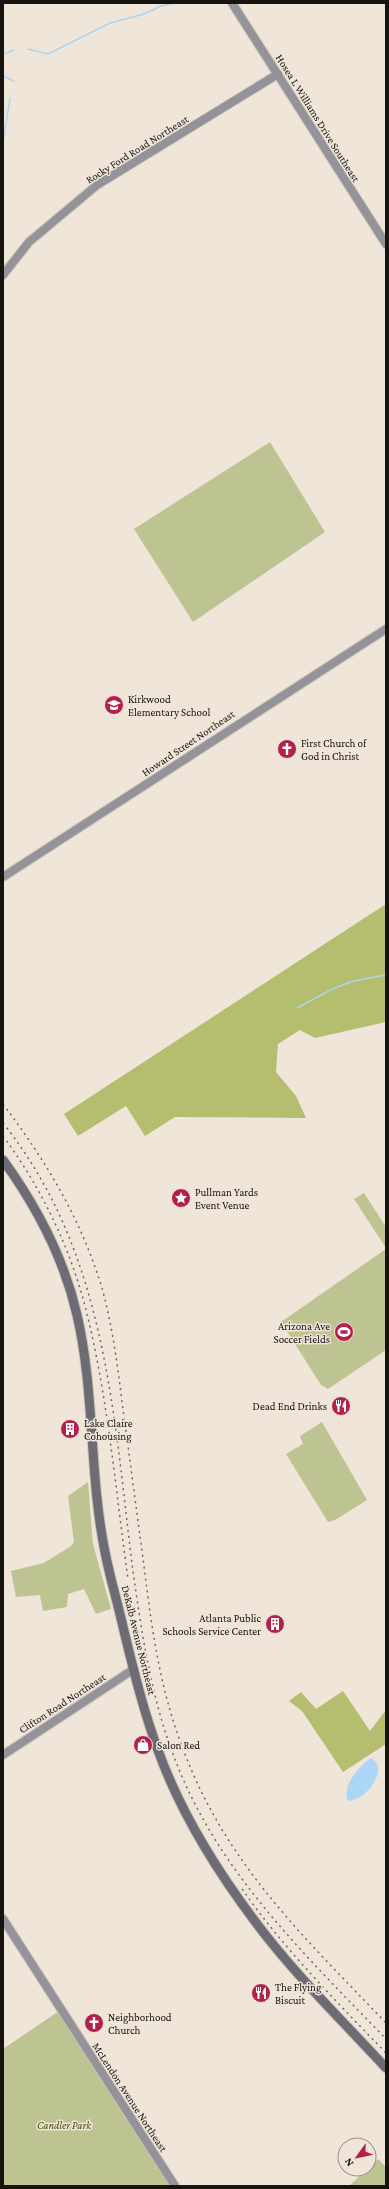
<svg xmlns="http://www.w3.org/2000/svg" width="389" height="2189" font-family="'Crimson Pro',serif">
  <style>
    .green { fill: #bdc492 }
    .forest { fill: #b5be6f }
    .water { fill: #abd6f5 }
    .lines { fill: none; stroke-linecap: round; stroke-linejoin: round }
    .stream { stroke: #abd6f5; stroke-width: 1.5 }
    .tertiary-casing { stroke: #cdc3b9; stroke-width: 10 }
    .secondary-casing { stroke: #cdc3b9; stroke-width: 11 }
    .tertiary { stroke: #94939a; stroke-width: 8 }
    .secondary { stroke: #6d6c75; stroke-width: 9 }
    .rail { stroke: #706962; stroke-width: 1.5; stroke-dasharray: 2 4; stroke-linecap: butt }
    .labels { text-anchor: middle; stroke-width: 3; stroke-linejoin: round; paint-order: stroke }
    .street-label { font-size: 11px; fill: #17130f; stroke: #f0e5d9 }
    .poi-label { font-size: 11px; fill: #17130f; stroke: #f0e5d9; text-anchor: start }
    .park-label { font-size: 11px; font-style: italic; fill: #45490c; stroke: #f0e5d9 }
  </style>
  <rect width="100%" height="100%" fill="#f0e5d9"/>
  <g class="green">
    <polygon points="270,442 325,532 193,622 134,529"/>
    <polygon points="364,1193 386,1227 386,1248 354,1199"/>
    <polygon points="386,1249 386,1350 328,1389 321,1385 281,1322"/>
    <polygon points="322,1422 367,1500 335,1520 328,1522 286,1454 303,1444 300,1436"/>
    <polygon points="88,1482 93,1544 111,1609 96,1614 84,1589 68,1594 67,1607 43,1611 40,1595 16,1597 11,1571 44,1563 71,1546 74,1542 68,1496"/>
    <polygon points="59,2011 172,2186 3,2186 3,2049"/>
    <polygon points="378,2159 386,2167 386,2186 349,2186"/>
  </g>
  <g class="forest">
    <polygon points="386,904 386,1022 315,1038 300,1030 278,1044 276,1072 296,1096 306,1118 175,1117 145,1136 126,1106 78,1136 64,1114"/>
    <polygon points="343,1691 370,1731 386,1710 386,1744 343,1772 302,1711 289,1701 301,1692 316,1709"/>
  </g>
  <path class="water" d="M371,1758C389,1767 369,1798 350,1801L347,1799C343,1785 359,1766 371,1758Z"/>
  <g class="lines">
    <g class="stream">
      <polyline points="28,49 48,54 110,23 144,14 161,6 174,3"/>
      <polyline points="3,54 14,50"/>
      <polyline points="3,76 14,81"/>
      <polyline points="3,142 10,99"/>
      <path d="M297,1008C316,998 335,986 355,981C366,978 376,978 386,974"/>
    </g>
    <defs>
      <g id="tertiary">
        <polyline points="232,3 386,244"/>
        <polyline points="3,275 29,242 97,185 278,74"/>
        <polyline points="3,877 386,629"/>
        <polyline points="3,1755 134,1669"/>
        <polyline points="3,1919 175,2186"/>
      </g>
      <path id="secondary" d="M3,1160C37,1207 64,1258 77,1315C95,1392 89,1474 105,1552C110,1578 118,1604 124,1631C134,1672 144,1713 159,1753C181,1813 215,1868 254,1920C293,1973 341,2019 386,2068"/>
    </defs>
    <use href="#tertiary" class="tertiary-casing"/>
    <use href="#secondary" class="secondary-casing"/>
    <use href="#tertiary" class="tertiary"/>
    <use href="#secondary" class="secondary"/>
    <g class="rail">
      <path d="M3,1104C46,1161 81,1219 102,1288C113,1328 118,1369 123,1410C130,1459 136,1508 143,1558C151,1623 159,1687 183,1749C226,1864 303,1936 386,2023"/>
      <path d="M3,1123C105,1251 113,1408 132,1564C141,1628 150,1693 173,1754C215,1869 303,1953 386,2039"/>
      <path d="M3,1136C38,1183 66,1239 82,1295C107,1385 115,1487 128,1579"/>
      <path d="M242,1889C284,1949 336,2001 386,2053"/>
    </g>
  </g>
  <defs>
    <symbol id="school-disc" viewBox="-11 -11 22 22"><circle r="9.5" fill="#b2204b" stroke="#f0e5d9"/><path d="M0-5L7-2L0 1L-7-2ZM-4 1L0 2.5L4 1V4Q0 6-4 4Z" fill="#fff"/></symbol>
    <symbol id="church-disc" viewBox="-11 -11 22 22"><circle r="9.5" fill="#b2204b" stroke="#f0e5d9"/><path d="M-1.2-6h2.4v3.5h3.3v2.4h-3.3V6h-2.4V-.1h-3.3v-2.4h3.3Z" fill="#fff"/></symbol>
    <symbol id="sight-disc" viewBox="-11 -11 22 22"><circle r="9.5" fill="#b2204b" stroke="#f0e5d9"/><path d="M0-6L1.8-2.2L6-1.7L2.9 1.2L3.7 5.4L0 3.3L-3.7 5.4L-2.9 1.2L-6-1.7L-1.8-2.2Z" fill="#fff"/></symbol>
    <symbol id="stadium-disc" viewBox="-11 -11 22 22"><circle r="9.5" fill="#b2204b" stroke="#f0e5d9"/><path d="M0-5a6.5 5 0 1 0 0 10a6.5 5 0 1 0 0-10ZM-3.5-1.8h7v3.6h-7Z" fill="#fff"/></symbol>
    <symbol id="restaurant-disc" viewBox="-11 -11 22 22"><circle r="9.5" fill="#b2204b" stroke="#f0e5d9"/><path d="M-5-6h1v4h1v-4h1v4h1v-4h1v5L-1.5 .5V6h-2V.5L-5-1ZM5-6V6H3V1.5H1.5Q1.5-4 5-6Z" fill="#fff"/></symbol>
    <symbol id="building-disc" viewBox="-11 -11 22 22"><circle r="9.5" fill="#b2204b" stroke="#f0e5d9"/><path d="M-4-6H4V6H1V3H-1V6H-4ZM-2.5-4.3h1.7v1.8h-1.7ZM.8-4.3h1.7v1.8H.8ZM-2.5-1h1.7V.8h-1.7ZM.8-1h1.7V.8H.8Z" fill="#fff"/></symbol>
    <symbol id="shop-disc" viewBox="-11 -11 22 22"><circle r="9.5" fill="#b2204b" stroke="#f0e5d9"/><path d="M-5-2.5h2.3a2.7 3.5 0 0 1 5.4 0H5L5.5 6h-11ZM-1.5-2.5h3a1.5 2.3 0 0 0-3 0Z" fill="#fff"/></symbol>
  </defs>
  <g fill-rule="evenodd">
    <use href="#school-disc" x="103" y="694" width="22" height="22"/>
    <use href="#church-disc" x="276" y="738" width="22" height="22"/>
    <use href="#sight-disc" x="170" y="1187" width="22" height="22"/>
    <use href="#stadium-disc" x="333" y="1321" width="22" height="22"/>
    <use href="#restaurant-disc" x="330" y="1395" width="22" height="22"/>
    <use href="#building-disc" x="59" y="1418" width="22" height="22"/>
    <use href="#building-disc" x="264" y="1613" width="22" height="22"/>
    <use href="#shop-disc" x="132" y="1734" width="22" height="22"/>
    <use href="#restaurant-disc" x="250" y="1982" width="22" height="22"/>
    <use href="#church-disc" x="83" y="2012" width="22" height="22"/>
  </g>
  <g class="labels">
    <g class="street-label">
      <text transform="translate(318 118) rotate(58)" y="4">Hosea L Williams Drive Southeast</text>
      <text transform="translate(137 149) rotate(-32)" y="4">Rocky Ford Road Northeast</text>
      <text transform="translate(188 743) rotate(-34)" y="4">Howard Street Northeast</text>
      <text transform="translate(139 1640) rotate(76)" y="4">DeKalb Avenue Northeast</text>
      <text transform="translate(62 1703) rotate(-33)" y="4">Clifton Road Northeast</text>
      <text transform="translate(130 2097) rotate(57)" y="4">McLendon Avenue Northeast</text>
    </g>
    <g class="poi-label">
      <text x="128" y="703">Kirkwood<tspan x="128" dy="13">Elementary School</tspan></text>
      <text x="301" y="747">First Church of<tspan x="301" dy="13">God in Christ</tspan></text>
      <text x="195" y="1196">Pullman Yards<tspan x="195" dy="13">Event Venue</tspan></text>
      <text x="330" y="1330" text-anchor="end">Arizona Ave<tspan x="330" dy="13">Soccer Fields</tspan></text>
      <text x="327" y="1410" text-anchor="end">Dead End Drinks</text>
      <text x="84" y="1427">Lake Claire<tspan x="84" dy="13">Cohousing</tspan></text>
      <text x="261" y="1622" text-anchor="end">Atlanta Public<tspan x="261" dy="13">Schools Service Center</tspan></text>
      <text x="157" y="1749">Salon Red</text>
      <text x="275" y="1991">The Flying<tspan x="275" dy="13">Biscuit</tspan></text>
      <text x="108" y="2021">Neighborhood<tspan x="108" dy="13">Church</tspan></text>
    </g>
    <g class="park-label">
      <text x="64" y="2129">Candler Park</text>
    </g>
  </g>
  <rect width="389" height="2189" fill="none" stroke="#17130f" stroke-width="8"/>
  <g transform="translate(357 2157) rotate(237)"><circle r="19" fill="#f0e5d9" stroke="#999188"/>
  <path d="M0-3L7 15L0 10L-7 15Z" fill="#b2204b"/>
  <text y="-6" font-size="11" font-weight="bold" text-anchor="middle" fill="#17130f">N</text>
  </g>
</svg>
